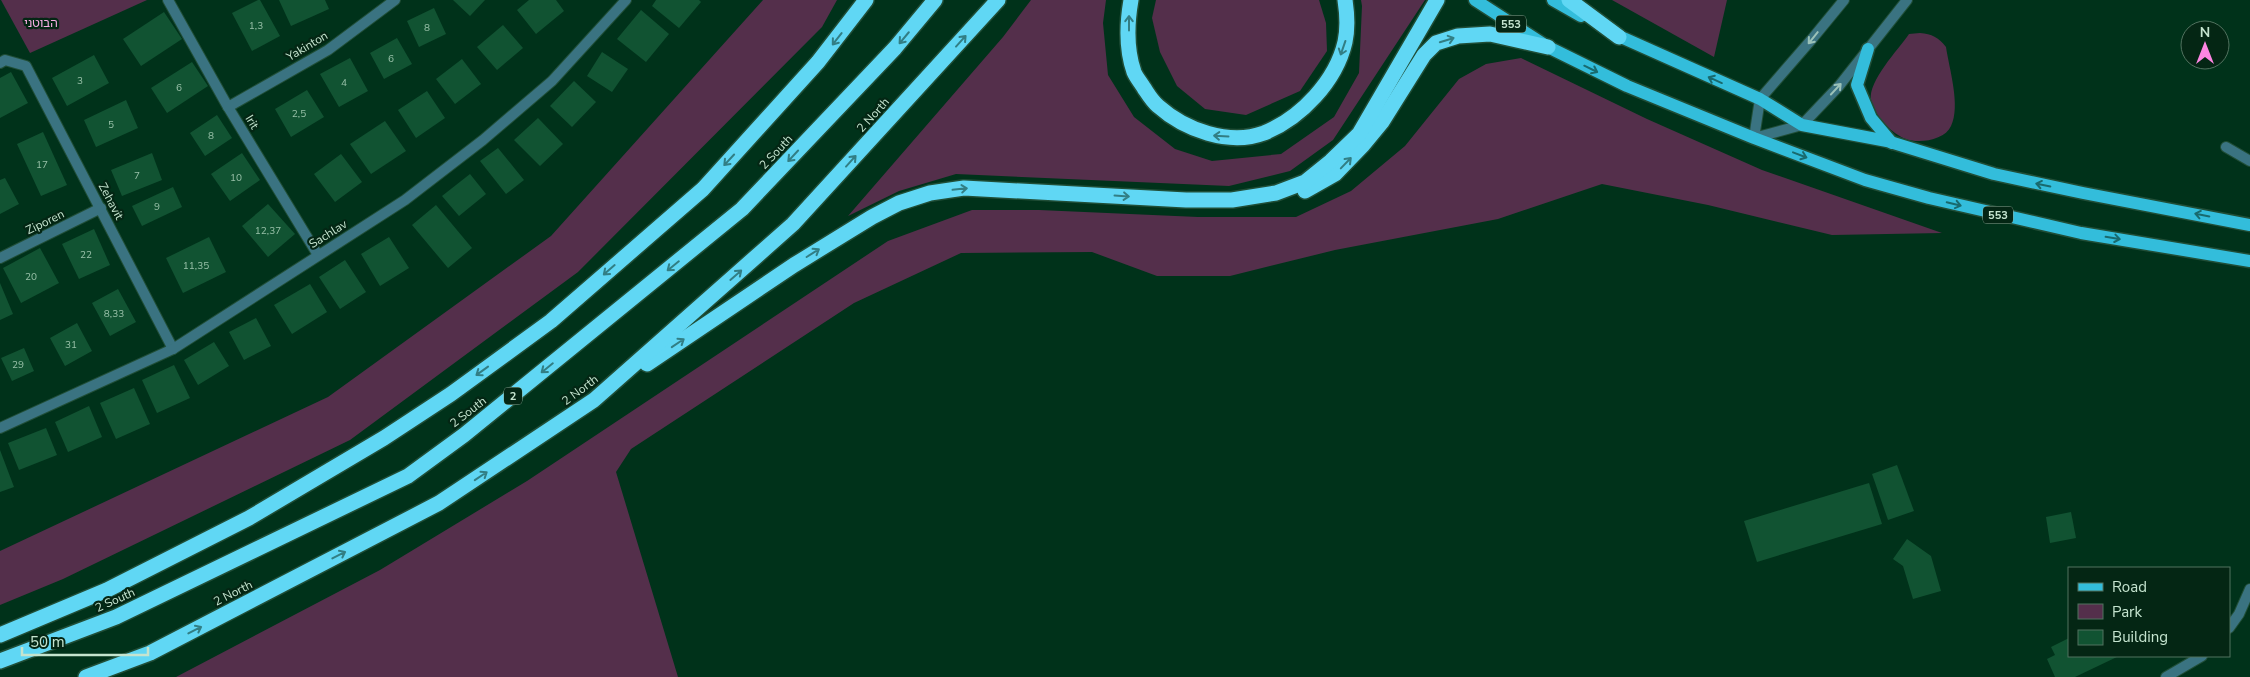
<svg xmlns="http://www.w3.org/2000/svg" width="2250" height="677" font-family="'Nunito Sans','Noto Sans Hebrew',sans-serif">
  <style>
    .green { fill: #542f4b }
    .building { fill: #115332 }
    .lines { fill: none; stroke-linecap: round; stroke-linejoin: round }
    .minor-casing { stroke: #204e37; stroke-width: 12 }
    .tertiary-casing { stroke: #204e37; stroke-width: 12 }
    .primary-casing { stroke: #204e37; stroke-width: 15 }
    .motorway-casing { stroke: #204e37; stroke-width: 18 }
    .minor { stroke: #3a7381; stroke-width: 10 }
    .tertiary { stroke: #3a7381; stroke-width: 10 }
    .primary { stroke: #33bddb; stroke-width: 12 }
    .motorway { stroke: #60d7f4; stroke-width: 15 }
    .oneway { stroke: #327e84 }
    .oneway2 { stroke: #9bc2b8 }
    .oneway3 { stroke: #196a6e }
    .labels { text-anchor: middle; stroke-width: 4.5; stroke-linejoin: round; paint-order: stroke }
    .number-label { font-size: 10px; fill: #98c0a8 }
    .shield { fill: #042614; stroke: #8bab97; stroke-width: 1 }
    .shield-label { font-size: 11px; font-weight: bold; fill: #c5e4cf }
    .park-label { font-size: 12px; fill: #f8aee5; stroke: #042614 }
    .street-label { font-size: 12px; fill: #c5e4cf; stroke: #042614 }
  </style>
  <rect width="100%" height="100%" fill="#00321a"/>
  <g class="green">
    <polygon points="1,0 147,0 30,53"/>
    <polygon points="763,0 837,0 822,27 578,272 350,440 63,579 0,605 0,551 328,397 551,236"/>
    <polygon points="1031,0 1106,0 1103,23 1108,75 1134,117 1175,149 1212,161 1281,154 1334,117 1359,73 1362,6 1361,0 1425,0 1333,140 1290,171 1229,186 956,174 899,191 848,216 1003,37"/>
    <polygon points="1156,0 1319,0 1326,23 1327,51 1300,91 1246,115 1205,109 1177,86 1160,52 1152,18"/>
    <polygon points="1612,0 1727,0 1714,57"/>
    <path d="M1920,33C1932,34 1938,37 1946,47C1949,68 1961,106 1951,126C1945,140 1919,144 1906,139C1892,134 1874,115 1871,100C1868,81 1898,50 1909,34Z"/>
    <polygon points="1521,58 1647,119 1762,170 1942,233 1832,235 1708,205 1602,184 1498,219 1335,250 1230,276 1157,276 1092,252 961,253 854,303 631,449 616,472 678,677 176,677 380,570 527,481 888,241 972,210 1039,210 1198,217 1296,217 1351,191 1405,146 1459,79 1486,64"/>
  </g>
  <g class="building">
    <polygon points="258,0 260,0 280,36 252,51 232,13"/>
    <polygon points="279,0 325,0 329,9 291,26"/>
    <polygon points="453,0 485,0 470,16"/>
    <polygon points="529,0 556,0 564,11 536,34 517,10"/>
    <polygon points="656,0 699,0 701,2 679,28 652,6"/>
    <polygon points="434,8 446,34 419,47 407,21"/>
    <polygon points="641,10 669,34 646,62 617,39"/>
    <polygon points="164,12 182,39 141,66 123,39"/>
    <polygon points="503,25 523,48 497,70 477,47"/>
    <polygon points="397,38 412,64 384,79 370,53"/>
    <polygon points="602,52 628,69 612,92 587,76"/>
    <polygon points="94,55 109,83 67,106 52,78"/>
    <polygon points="350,58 368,91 339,107 320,74"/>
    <polygon points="462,59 481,84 455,104 436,79"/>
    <polygon points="192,62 208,86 167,113 151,88"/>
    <polygon points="11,72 28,103 0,118 0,78"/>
    <polygon points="574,81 596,102 572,127 550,106"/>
    <polygon points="307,90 324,117 291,137 275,109"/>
    <polygon points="427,91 445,118 416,138 398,110"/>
    <polygon points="126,100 138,128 96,147 84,120"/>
    <polygon points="217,115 232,138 205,156 190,133"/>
    <polygon points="538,118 563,144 540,166 514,140"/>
    <polygon points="385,121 406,151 371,174 350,144"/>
    <polygon points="43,132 67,185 41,196 17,144"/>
    <polygon points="498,148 524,180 506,194 480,161"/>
    <polygon points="152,153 162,180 122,196 111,170"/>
    <polygon points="242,153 260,180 230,201 211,174"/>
    <polygon points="341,154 362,182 335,202 314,174"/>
    <polygon points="470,174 486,194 459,216 442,196"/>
    <polygon points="5,178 19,204 0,214 0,180"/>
    <polygon points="173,187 182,207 142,226 132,206"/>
    <polygon points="268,204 295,234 268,257 242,226"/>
    <polygon points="436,205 472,248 448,268 412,225"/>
    <polygon points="94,229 110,265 79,279 62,244"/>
    <polygon points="209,237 226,272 183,293 166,258"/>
    <polygon points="389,237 409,268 380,286 361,254"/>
    <polygon points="40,248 59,283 21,303 3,268"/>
    <polygon points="345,260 366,292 340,309 319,277"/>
    <polygon points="0,283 13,314 0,320"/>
    <polygon points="310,284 327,312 292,334 274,305"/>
    <polygon points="118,289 136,322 110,336 92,303"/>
    <polygon points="256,318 271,346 244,360 229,332"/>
    <polygon points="77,323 92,351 65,366 50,338"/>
    <polygon points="214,342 229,366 198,385 184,360"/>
    <polygon points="24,348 34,371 12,381 1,358"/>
    <polygon points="174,365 190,398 157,413 142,380"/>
    <polygon points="134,388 150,424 116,439 100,403"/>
    <polygon points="89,406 102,437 68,452 55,422"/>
    <polygon points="46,428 57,455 19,470 8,443"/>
    <polygon points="0,450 14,487 0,492"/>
    <polygon points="1897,465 1914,511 1888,520 1872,474"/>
    <polygon points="1869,483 1882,524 1757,562 1744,521"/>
    <polygon points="2071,512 2076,538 2050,543 2046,517"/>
    <polygon points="1907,539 1931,556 1941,591 1913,599 1903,566 1893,559"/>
    <polygon points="2069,638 2069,656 2119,656 2075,677 2055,677 2047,659 2055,655 2051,647"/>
  </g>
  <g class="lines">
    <defs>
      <g id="minor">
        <polyline points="168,0 228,107 318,255"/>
        <polyline points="0,63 5,60 26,66 173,349"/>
        <polyline points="228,107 328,50 395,0"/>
        <polyline points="2226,147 2250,161"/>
        <polyline points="0,258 101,208"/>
        <polyline points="0,428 173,349 405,200 483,140 552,81 626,0"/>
      </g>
      <g id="tertiary">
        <polyline points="1844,0 1812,39 1760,99 1754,138 1802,125 1839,86 1907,0"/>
        <polyline points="2229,628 2239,614 2250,589"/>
        <polyline points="2166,677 2202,656"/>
      </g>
      <g id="primary">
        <polyline points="1475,0 1548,47 1627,86 1754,138 1865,180 1929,198 2081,233 2250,261"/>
        <polyline points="1553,0 1581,16"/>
        <polyline points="1612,33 1760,99 1802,125 1887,141 1994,174 2083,193 2250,225"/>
        <polyline points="1868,49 1857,85 1871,118 1892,143"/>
      </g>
      <g id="motorway">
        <path d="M1131,0C1127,23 1126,49 1134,72C1136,77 1141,83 1144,88C1148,94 1152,101 1158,106C1185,130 1229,146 1264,133C1301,118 1336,81 1345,42C1348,28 1347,13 1345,0"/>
        <polyline points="1569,0 1619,37"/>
        <polyline points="1305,191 1335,174 1363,145 1382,122 1424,55 1436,43 1458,36 1490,34 1548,47"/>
        <polyline points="647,364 794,265 872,217 899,203 930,193 964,188 1186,200 1232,200 1276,193 1305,182 1331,161 1359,134 1437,0"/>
        <polyline points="0,635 107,590 249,518 384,438 451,394 551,321 703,189 818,62 866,0"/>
        <polyline points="0,661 116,617 408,476 464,435 742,209 895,48 935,0"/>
        <polyline points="86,677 150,653 439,503 594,400 793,224 998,0"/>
      </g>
    </defs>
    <use href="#minor" class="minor-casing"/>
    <use href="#tertiary" class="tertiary-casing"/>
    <use href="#primary" class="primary-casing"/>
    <use href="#motorway" class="motorway-casing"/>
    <use href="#minor" class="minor"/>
    <use href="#tertiary" class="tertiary"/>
    <use href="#primary" class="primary"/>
    <use href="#motorway" class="motorway"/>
  </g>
  <defs><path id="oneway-shaft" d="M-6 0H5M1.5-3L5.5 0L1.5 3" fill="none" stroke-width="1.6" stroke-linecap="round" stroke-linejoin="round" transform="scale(1.25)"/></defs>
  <g class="oneway">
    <use href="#oneway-shaft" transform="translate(1129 23) rotate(-90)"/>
    <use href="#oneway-shaft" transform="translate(904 38) rotate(130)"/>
    <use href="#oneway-shaft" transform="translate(837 39) rotate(128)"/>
    <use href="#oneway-shaft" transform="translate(1447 40) rotate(-17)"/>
    <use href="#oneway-shaft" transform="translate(961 41) rotate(-48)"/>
    <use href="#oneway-shaft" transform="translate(1343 48) rotate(109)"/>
    <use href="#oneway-shaft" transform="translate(1221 136) rotate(-177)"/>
    <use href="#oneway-shaft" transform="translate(793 156) rotate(133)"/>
    <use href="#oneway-shaft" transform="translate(729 160) rotate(133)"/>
    <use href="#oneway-shaft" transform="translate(851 161) rotate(-48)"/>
    <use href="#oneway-shaft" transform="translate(1346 163) rotate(-46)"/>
    <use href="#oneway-shaft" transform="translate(960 189) rotate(-6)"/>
    <use href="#oneway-shaft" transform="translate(1122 196) rotate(4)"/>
    <use href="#oneway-shaft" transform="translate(813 253) rotate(-32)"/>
    <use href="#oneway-shaft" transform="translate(673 266) rotate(141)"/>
    <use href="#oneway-shaft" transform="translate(609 270) rotate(139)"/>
    <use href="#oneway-shaft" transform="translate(736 275) rotate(-41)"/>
    <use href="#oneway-shaft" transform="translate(678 343) rotate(-34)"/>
    <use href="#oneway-shaft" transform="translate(547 368) rotate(141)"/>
    <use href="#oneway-shaft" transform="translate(482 371) rotate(144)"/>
    <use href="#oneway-shaft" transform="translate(481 476) rotate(-34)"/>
    <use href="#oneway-shaft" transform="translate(339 555) rotate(-27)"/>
    <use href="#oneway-shaft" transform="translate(195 630) rotate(-27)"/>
  </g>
  <g class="oneway2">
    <use href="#oneway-shaft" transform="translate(1813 38) rotate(129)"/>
    <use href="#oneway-shaft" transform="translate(1836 89) rotate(-47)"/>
  </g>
  <g class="oneway3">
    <use href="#oneway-shaft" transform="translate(1591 69) rotate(26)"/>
    <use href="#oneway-shaft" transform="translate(1715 80) rotate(-156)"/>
    <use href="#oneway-shaft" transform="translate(1800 155) rotate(21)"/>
    <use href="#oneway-shaft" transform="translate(2043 185) rotate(-168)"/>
    <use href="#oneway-shaft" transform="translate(1954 204) rotate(14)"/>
    <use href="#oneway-shaft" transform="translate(2202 215) rotate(-169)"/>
    <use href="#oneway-shaft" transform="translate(2113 238) rotate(9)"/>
  </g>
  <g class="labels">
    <g class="number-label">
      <text x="256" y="29">1,3</text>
      <text x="427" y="31">8</text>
      <text x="391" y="62">6</text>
      <text x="80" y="84">3</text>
      <text x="344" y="86">4</text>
      <text x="179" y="91">6</text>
      <text x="299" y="117">2,5</text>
      <text x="111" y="128">5</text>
      <text x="211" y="139">8</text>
      <text x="42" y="168">17</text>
      <text x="137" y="179">7</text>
      <text x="236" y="181">10</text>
      <text x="157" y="210">9</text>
      <text x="268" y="234">12,37</text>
      <text x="86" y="258">22</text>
      <text x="196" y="269">11,35</text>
      <text x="31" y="280">20</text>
      <text x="114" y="317">8,33</text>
      <text x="71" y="348">31</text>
      <text x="18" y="368">29</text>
    </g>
    <g class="shield">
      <rect x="1496" y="15.5" width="30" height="17" rx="4"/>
      <rect x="1983" y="206.5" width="30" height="17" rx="4"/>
      <rect x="504" y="387.5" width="18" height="17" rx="4"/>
    </g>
    <g class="shield-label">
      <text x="1511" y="28">553</text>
      <text x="1998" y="219">553</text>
      <text x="513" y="400">2</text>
    </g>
    <g class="park-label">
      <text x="41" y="27">הבוטני</text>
    </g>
    <g class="street-label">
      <text transform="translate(307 46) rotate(-31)" y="4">Yakinton</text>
      <text transform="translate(873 115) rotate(-48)" y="4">2 North</text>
      <text transform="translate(252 122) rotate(59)" y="4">Irit</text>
      <text transform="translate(776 152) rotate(-47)" y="4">2 South</text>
      <text transform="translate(111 201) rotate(62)" y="4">Zehavit</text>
      <text transform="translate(45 222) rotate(-26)" y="4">Ziporen</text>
      <text transform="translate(328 234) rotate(-32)" y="4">Sachlav</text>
      <text transform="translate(580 390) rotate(-37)" y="4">2 North</text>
      <text transform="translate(468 412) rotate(-38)" y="4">2 South</text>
      <text transform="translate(233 593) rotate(-27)" y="4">2 North</text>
      <text transform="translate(115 600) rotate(-24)" y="4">2 South</text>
    </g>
  </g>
  <rect x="2068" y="567" width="162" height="90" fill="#042614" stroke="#51725f"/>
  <rect x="2078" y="583" width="25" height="8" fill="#33bddb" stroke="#51725f"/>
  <text x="2112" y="592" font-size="15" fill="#c5e4cf">Road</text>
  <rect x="2078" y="604" width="25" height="15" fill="#542f4b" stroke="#51725f"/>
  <text x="2112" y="617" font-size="15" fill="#c5e4cf">Park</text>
  <rect x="2078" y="630" width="25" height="15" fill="#115332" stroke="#51725f"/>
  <text x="2112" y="642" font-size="15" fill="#c5e4cf">Building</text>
  <g transform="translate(2205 45)"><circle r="24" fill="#042614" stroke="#51725f"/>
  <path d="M0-4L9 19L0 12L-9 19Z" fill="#fd86e2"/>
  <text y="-8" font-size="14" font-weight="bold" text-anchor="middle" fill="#c5e4cf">N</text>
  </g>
  <path d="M22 647v8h126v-8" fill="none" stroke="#c5e4cf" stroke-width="2.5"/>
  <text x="30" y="647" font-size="15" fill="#c5e4cf" stroke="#042614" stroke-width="4" paint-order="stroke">50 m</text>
</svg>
